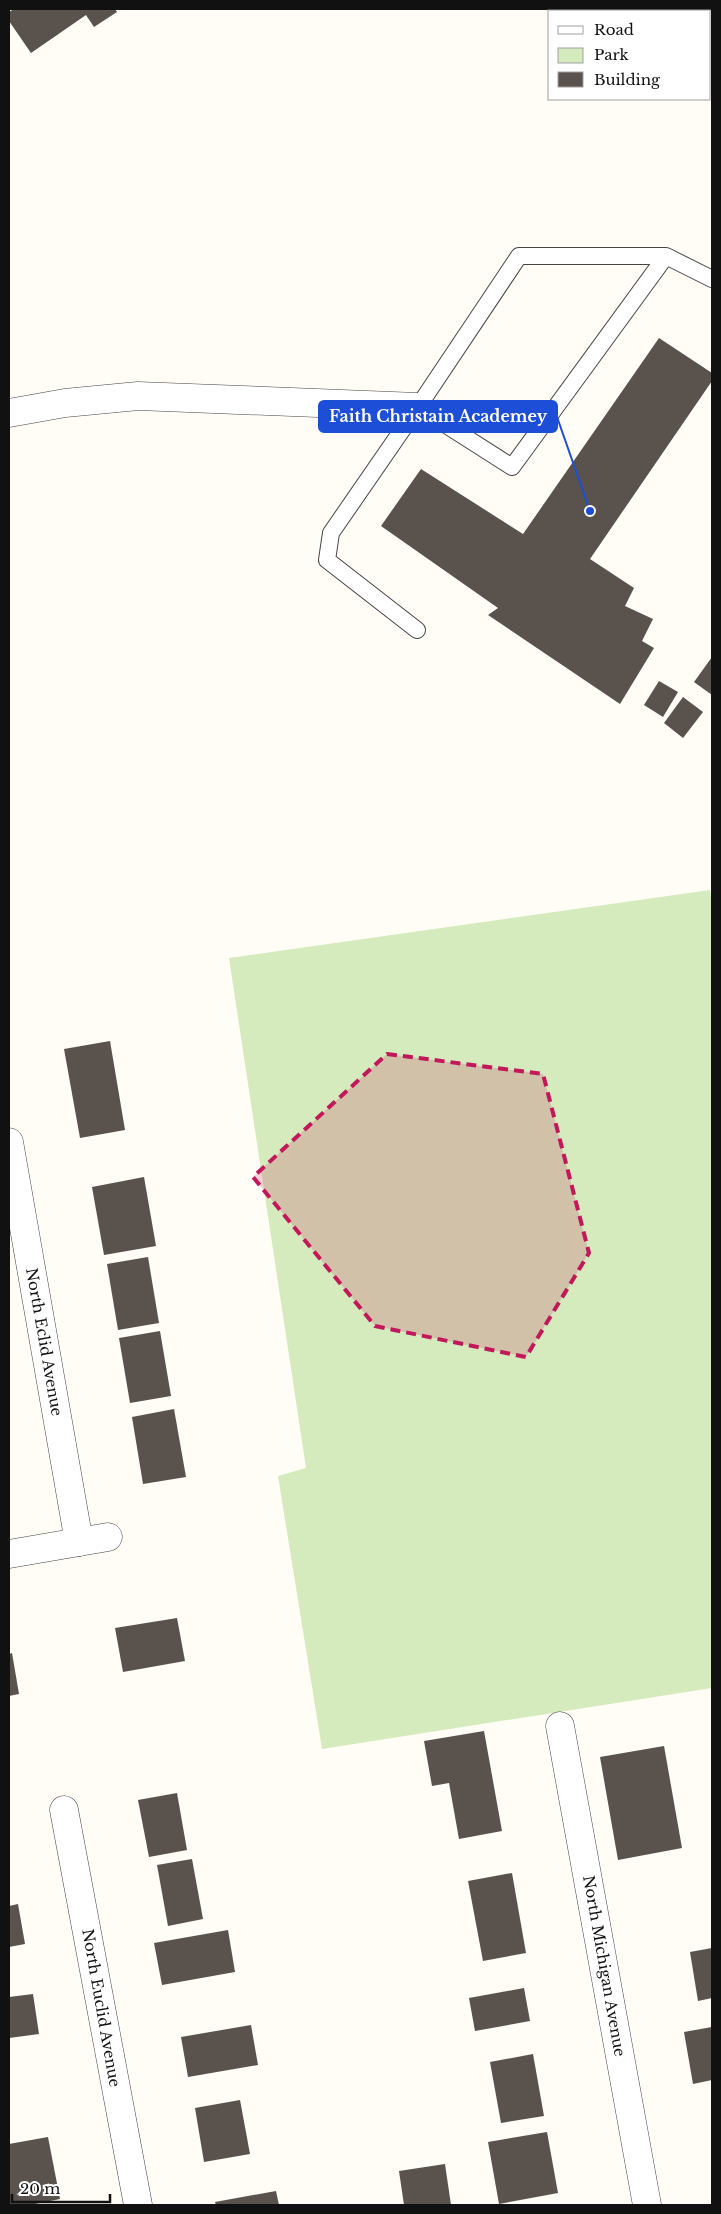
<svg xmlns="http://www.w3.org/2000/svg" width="721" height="2214" font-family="'Libre Baskerville',serif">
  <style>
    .green { fill: #d5ebbd }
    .building { fill: #5a524d }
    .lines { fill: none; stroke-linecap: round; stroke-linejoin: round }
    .lane-casing { stroke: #444; stroke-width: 18 }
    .street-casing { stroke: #444; stroke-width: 29 }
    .lane { stroke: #fff; stroke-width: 16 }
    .street { stroke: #fff; stroke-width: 28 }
    .marked { fill: #c2185b; fill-opacity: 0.2; stroke: #c2185b; stroke-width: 4; stroke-dasharray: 10 6; stroke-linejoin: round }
    .labels { text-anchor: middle; stroke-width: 5; stroke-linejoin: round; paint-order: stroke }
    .street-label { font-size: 15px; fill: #111; stroke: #fff }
    .leader { fill: none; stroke: #1d4ed8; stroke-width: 2 }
    .callout-dot { fill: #1d4ed8; stroke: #fff; stroke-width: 2 }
    .callout { fill: #1d4ed8; stroke: #1d4ed8; stroke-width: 2 }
    .callout-label { font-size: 16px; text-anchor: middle; font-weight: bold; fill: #fff }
  </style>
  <rect width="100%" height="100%" fill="#fffdf5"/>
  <polygon class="green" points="710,890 712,904 712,1688 322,1749 278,1476 306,1468 229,958"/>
  <g class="building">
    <polygon points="14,9 115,9 117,12 94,27 86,15 31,53 9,21 9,12"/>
    <polygon points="659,338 712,373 712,381 590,559 634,588 625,606 653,619 642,641 654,648 620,704 488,615 498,608 381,526 421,469 523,534"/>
    <polygon points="712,657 712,695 694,682"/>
    <polygon points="659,681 678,692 663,717 644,705"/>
    <polygon points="683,697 703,712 683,738 664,723"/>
    <polygon points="110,1041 125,1130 80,1138 64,1049"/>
    <polygon points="144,1177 156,1246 104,1255 92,1187"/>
    <polygon points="148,1257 159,1323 118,1330 107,1264"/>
    <polygon points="160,1331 171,1396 130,1403 119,1338"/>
    <polygon points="174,1409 186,1477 143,1484 132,1417"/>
    <polygon points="177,1618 185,1661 123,1672 115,1628"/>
    <polygon points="12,1653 19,1694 9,1696 9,1654"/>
    <polygon points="484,1731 502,1831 459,1839 449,1783 432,1786 424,1741"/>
    <polygon points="664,1746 682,1848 618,1860 600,1757"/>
    <polygon points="177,1793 187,1850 149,1857 138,1800"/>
    <polygon points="192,1859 203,1919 168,1926 157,1865"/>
    <polygon points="512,1873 526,1953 483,1961 468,1881"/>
    <polygon points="18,1904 25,1944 9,1947 9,1906"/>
    <polygon points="228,1930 235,1972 162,1985 154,1943"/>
    <polygon points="712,1948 712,1998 698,2001 690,1952"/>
    <polygon points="524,1988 530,2021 475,2031 469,1998"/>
    <polygon points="33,1994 39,2034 9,2038 9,1997"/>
    <polygon points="251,2025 258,2065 188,2077 181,2037"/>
    <polygon points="712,2027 712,2080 693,2084 684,2032"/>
    <polygon points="533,2054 544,2116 501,2123 490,2062"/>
    <polygon points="240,2100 250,2154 204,2162 195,2108"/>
    <polygon points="547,2132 558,2193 499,2204 488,2142"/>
    <polygon points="48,2137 60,2199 30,2205 9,2205 9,2144"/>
    <polygon points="445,2164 451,2205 404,2205 399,2171"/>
    <polygon points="276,2191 279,2205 216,2205 215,2202"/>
  </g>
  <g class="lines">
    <defs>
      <g id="lane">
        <polyline points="666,256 512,467 418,407 519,256 666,256 712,279"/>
        <polyline points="417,630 327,560 331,533 418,407"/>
      </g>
      <g id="street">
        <polyline points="9,413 65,403 138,396 418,407"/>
        <polyline points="9,1142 79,1542"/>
        <polyline points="9,1554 108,1537"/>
        <polyline points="560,1726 647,2205"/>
        <polyline points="64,1810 138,2205"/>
      </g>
    </defs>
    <use href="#lane" class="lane-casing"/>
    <use href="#street" class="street-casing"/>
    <use href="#lane" class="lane"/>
    <use href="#street" class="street"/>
  </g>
  <path class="marked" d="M387,1054L543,1074L589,1253L526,1357L375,1326L253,1177Z"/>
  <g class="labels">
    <g class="street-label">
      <text transform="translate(44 1342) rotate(80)" y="5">North Eclid Avenue</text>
      <text transform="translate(604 1966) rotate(80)" y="5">North Michigan Avenue</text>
      <text transform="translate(101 2008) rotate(80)" y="5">North Euclid Avenue</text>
    </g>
  </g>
  <path class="leader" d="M590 511L557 417"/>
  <circle class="callout-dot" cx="590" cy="511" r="5"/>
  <rect class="callout" x="319" y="401" width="238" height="31" rx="5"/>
  <g class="callout-label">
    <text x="438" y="422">Faith Christain Academey</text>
  </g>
  <rect width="721" height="2214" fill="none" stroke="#111111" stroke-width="20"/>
  <rect x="548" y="10" width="162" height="90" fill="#ffffff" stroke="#a0a0a0"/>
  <rect x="558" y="26" width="25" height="8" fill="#ffffff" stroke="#a0a0a0"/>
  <text x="594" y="35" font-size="15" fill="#111111">Road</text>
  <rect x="558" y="48" width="25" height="15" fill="#d5ebbd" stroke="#a0a0a0"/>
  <text x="594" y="60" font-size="15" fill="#111111">Park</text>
  <rect x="558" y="72" width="25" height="15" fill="#5a524d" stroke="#a0a0a0"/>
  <text x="594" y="85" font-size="15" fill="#111111">Building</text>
  <path d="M12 2194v8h98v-8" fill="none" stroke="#111111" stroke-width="2.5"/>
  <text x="20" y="2194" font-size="15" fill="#111111" stroke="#ffffff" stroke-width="4" paint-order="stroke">20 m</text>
</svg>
